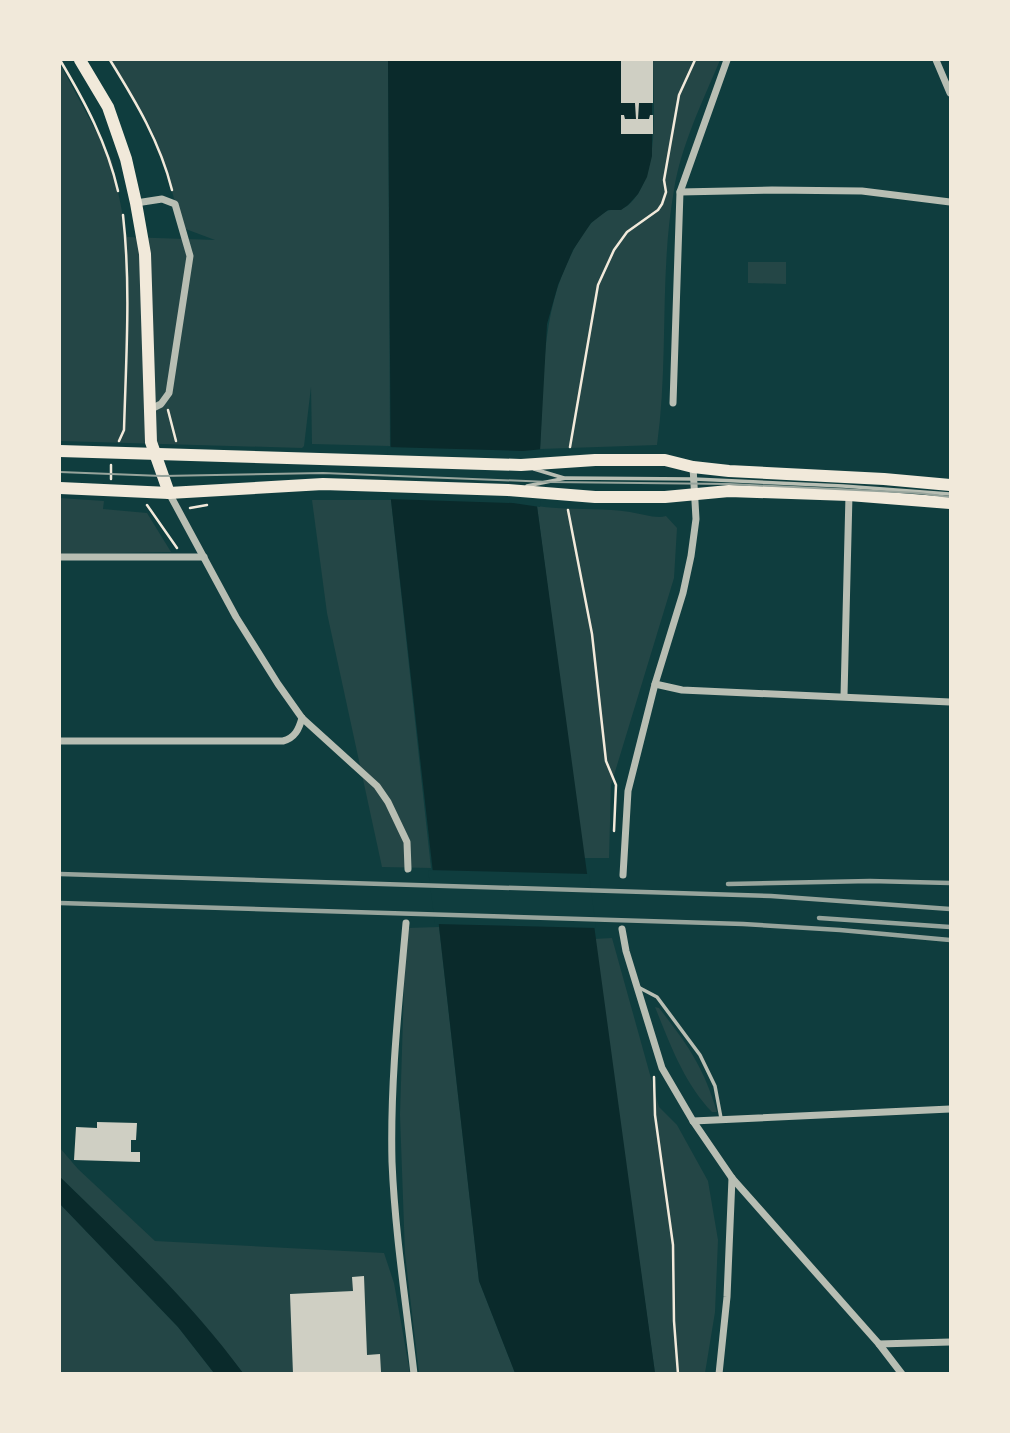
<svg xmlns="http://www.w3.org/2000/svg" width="1010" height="1433" font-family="'DejaVu Sans',sans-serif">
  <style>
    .green { fill: #244646 }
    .water { fill: #0a2a2b }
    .pier { fill: #0f3d3e }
    .building { fill: #cfcfc3 }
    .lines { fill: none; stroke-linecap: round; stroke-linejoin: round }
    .path { stroke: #f1e9da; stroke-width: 2.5 }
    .service { stroke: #b8beb3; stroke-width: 3.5 }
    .minor { stroke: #b8beb3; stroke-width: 7 }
    .primary { stroke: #f1e9da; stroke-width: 12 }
    .tram { stroke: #97a49c; stroke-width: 2 }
    .rail { stroke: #97a49c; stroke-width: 4.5 }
  </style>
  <rect width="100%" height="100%" fill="#0f3d3e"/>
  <g class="green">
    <path d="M110,60H388L390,446L312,444L311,387L304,446L302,448L60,441V64L112,161L127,237L215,240L183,228C172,197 167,165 154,135C142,108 125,84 110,60Z"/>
    <path d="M653,60H720C703,101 681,145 674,190C659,274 669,360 657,445L540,449C544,382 540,312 573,251C580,237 592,218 607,211C614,208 620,211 627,206C662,178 653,101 653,60Z"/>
    <polygon points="748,262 786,262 786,284 748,283"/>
    <polygon points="60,498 104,501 103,509 147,513 171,552 60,554"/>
    <polygon points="312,500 391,500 431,868 382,867 327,613"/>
    <path d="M537,506C568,511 600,507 630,512C642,514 657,519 666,516L677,528L674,578L611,785L609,858H583Z"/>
    <polygon points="439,927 479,1281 515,1373 419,1373 405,1254 400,1115 405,953 407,928"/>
    <polygon points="612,938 659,1107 677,1125 708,1181 718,1240 715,1312 705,1373 655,1373 594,939"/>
    <path d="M655,1007L659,1008C688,1045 703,1066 717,1112H712C684,1083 670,1044 655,1007Z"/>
    <path d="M60,1148L78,1169L155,1241L384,1253L394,1283L410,1373H243C187,1303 125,1240 60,1177Z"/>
    <polygon points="60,1204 178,1327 214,1373 60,1373"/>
  </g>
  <g class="water">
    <polygon points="388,60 652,60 652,156 647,177 638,194 628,205 621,210 608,210 591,223 573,250 558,285 547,324 537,506 655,1373 515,1373 479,1281 391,500"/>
    <path d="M60,1177C124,1239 190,1301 243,1373H214L178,1327L60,1204Z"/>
  </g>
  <g class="pier">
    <polygon points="387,447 523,451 544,449 540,507 513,503 388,499"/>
    <polygon points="428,870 589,874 596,928 435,924"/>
  </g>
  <g class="building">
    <polygon points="621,60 653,60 653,103 639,103 638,119 649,119 650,115 653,115 653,134 621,134 621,115 624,115 625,119 636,119 635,103 621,103"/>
    <polygon points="97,1122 137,1123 136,1140 131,1140 131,1152 140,1152 140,1162 74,1160 76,1127 97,1128"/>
    <polygon points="364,1276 367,1355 380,1354 381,1372 293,1374 290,1294 353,1291 352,1277"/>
  </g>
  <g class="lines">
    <g class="path">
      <path d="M60,60C85,102 107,143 118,191"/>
      <path d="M110,60C136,102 160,142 172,190"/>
      <polyline points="168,410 176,441"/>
      <path d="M119,441L124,430C126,359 131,286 123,215"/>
      <polyline points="570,447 598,285 614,250 627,232 658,210 662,204 666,192 664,180 679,95 695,60"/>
      <polyline points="111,465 111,479"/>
      <polyline points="147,505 177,548"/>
      <polyline points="190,508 207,505"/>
      <polyline points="568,510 592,634 606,761 616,785 614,831"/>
      <polyline points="654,1077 655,1115 673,1245 674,1321 678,1374"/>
    </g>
    <g class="service">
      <polyline points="534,469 564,478"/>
      <polyline points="527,486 566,478 694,479 843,486 950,494"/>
      <polyline points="638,987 657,997 700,1055 715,1086 721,1118"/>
    </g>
    <g class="minor">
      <polyline points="936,60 950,93"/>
      <polyline points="680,192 772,190 862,191 950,202"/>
      <polyline points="136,203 162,199 175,204 190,256 169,393 161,404 149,410"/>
      <polyline points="673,403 680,192 727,60"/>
      <polyline points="169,493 236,617 278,684 302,718 377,786 388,802 407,842 408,869"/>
      <polyline points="60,557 204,557"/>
      <polyline points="655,684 682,690 950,702"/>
      <polyline points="844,696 849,495"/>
      <path d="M60,741H283C295,738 299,729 302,718"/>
      <polyline points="623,875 628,791 655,684 683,593 691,556 696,519 693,467"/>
      <path d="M406,923C399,1002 390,1082 392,1162C395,1233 406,1303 414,1374"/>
      <polyline points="622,929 626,951 662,1068 693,1121 732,1178 879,1344 902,1374"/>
      <polyline points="693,1121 950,1109"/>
      <polyline points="879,1344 950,1342"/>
      <polyline points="719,1374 727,1297 732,1178"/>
    </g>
    <g class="primary">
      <polyline points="80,60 108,107 126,159 136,203 145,254 151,442 169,493"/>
      <polyline points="60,451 521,465 595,460 665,460 693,467 729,471 884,479 950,485"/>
      <polyline points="60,488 169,493 323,484 508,490 595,497 665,497 729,491 849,495 950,503"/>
    </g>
    <polyline class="tram" points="60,472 162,476 323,473 550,482 729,484 919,493 950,497"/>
    <g class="rail">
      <polyline points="60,874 771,896 950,909"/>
      <polyline points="728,884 870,881 950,883"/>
      <polyline points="60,903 743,924 840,930 950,940"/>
      <polyline points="819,918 950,927"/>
    </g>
  </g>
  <rect width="1010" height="1433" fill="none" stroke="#f1e9da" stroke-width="122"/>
</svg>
